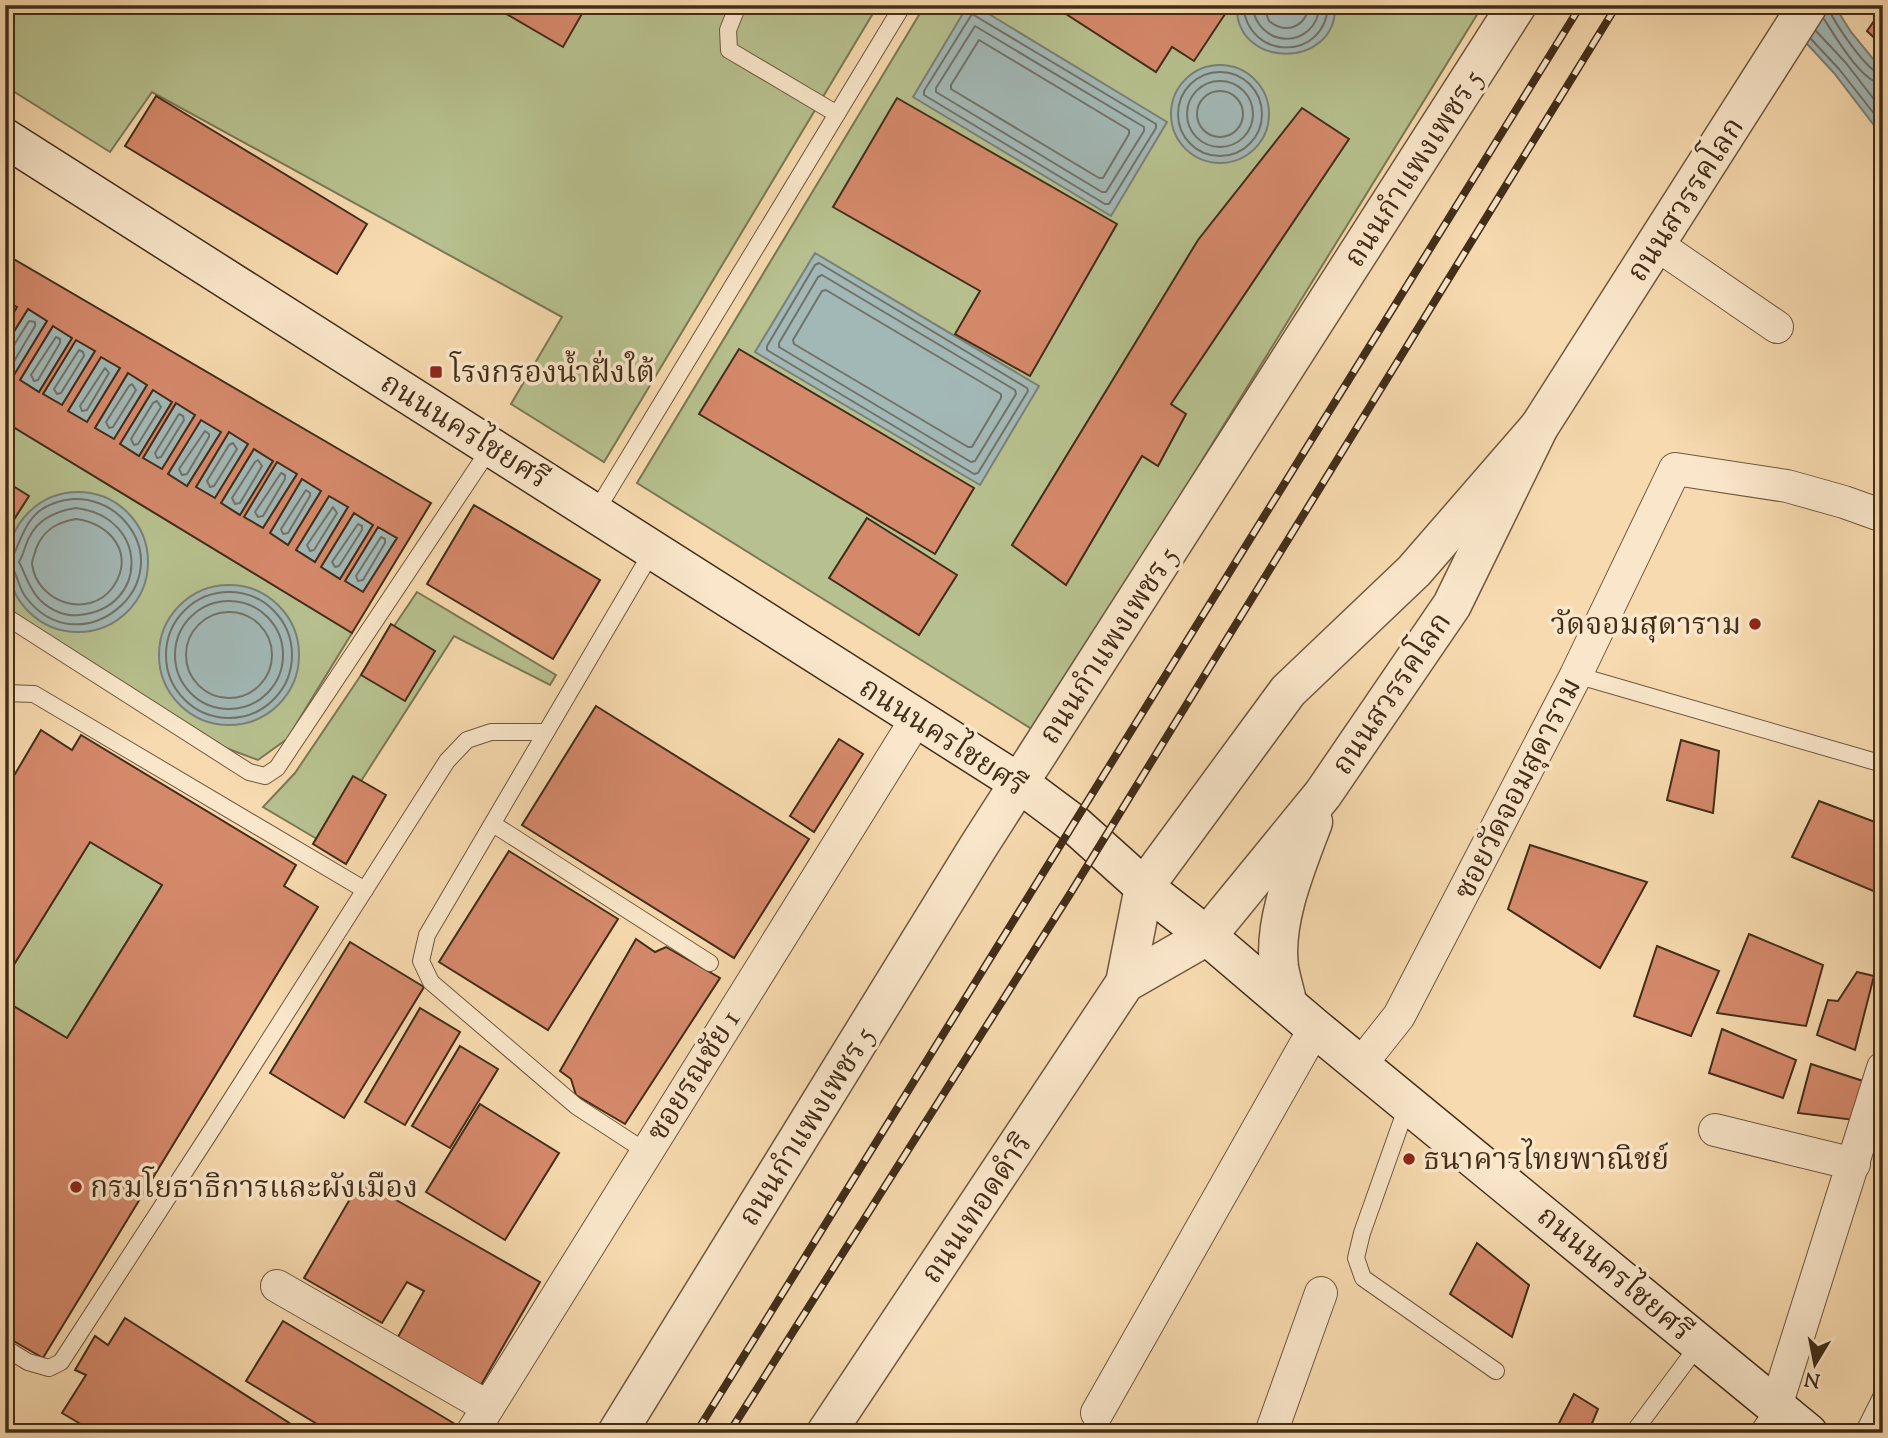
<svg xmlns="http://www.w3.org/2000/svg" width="1888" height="1438" font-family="'Sorts Mill Goudy','Noto Serif Thai',serif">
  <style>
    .green { fill: #b7c18f; stroke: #7c7754; stroke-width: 2 }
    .water { fill: #a2b8b6; stroke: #7c8077; stroke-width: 2 }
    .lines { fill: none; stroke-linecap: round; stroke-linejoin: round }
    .shore { stroke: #727268; stroke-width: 2 }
    .building { fill: #d5896b; stroke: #422d19; stroke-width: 2; fill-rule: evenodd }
    .service-casing { stroke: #6f583e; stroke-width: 18 }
    .minor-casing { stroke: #6f583e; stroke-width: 34 }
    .tertiary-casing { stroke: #6f583e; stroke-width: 41 }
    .secondary-casing { stroke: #422d19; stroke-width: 41 }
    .service { stroke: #fae7cb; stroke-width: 16 }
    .minor { stroke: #fae7cb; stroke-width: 32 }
    .tertiary { stroke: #fae7cb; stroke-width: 38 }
    .secondary { stroke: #fae7cb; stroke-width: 38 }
    .rail-casing { stroke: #422d19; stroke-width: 8 }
    .rail { stroke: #fae7cb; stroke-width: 5; stroke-dasharray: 16; stroke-linecap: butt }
    .poi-dot { fill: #8f2418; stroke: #fae7cb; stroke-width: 2.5 }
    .labels { text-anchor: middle; stroke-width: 7; stroke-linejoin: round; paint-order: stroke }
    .street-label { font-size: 30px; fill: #422d19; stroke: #fae7cb }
    .poi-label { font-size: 30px; fill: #422d19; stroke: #fae7cb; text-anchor: start }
  </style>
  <rect width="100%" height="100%" fill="#f7daaf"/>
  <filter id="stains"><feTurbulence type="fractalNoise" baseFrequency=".00286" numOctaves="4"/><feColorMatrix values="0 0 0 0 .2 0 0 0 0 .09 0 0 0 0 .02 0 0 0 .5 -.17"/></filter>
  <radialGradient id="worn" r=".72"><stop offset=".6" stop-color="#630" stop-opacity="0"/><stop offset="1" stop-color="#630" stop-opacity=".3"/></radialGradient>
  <g class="green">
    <polygon points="5,5 878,5 604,462 511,404 562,317 152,92 110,152 5,86"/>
    <polygon points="925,5 1483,5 1035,731 637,483"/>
    <polygon points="5,422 352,633 287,739 258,760 226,748 5,607"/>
    <polygon points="417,592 556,675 550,685 454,636 322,842 263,807 295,773"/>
    <polygon points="90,842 162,885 67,1038 5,1001 5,979"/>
  </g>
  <g class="water">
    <polygon points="968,5 974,5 1167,122 1111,216 913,97"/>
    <path d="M1237,5H1335C1338,70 1234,70 1237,5Z"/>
    <polygon points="1771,5 1834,5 1851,32 1883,71 1883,137 1834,73"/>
    <circle cx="1220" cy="114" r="49"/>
    <polygon points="815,253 1039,386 980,485 755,352"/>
    <polygon points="28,309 47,321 14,375 5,370 5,346"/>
    <polygon points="53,326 72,338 39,392 20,380"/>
    <polygon points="76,340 95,351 62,405 43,394"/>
    <polygon points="101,357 120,368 87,422 68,411"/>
    <polygon points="128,373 147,385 114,439 95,428"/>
    <polygon points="153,390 172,402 139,456 120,444"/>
    <polygon points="176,403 195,415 162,469 143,458"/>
    <polygon points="201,420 221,432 187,486 168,474"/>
    <polygon points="229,432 248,444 215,498 196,487"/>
    <polygon points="254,449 273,461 240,515 221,503"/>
    <polygon points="277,462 297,474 263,528 244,517"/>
    <polygon points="302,479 321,491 288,545 270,533"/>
    <circle cx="78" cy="562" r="70"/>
    <polygon points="329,496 348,507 315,562 296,550"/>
    <polygon points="354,513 373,525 340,579 321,567"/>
    <polygon points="378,527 397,538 363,592 345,581"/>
    <circle cx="229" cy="655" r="70"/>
  </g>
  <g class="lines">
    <g class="shore">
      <path d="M1243,5C1248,62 1326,61 1328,5"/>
      <path d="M1252,5C1258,50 1316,50 1320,5"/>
      <path d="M1263,5L1269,21C1286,35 1306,27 1309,5"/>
      <path d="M1828,8C1835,23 1867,73 1883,75"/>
      <polygon points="972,14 1156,124 1156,128 1109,204 1105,204 924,95 924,91"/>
      <path d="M1824,19C1835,36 1862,83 1883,84"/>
      <polygon points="975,26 1144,127 1144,131 1106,192 1102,192 936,92 936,88"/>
      <polyline points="1816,31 1846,63 1883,111"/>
      <polyline points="1811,39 1839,69 1883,125"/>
      <polygon points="979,40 1129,130 1129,134 1103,178 1099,178 951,89 951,85"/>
      <circle cx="1220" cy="114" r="42"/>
      <circle cx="1220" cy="114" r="33"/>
      <circle cx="1220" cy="114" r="23"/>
      <polygon points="819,263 1027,388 1028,391 978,473 974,474 767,350 767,346 815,265"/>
      <polygon points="822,275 1015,390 1016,394 975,461 971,462 779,347 779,343 818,277"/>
      <polygon points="826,290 1001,394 1001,398 972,447 968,447 794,344 793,340 822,291"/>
      <polygon points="56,337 60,339 60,343 38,380 34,381 31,375"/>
      <polyline points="5,348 14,345 29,321 35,322 35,326 13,363 5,364"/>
      <polygon points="79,350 83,352 84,356 61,393 57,394 54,389"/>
      <polygon points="105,368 109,373 87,410 82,411 80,406"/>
      <polygon points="132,384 136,390 113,427 109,428 106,422 129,386"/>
      <polygon points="157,401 161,407 138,444 134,445 131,439 153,403"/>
      <polygon points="179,414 183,416 184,420 161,457 157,458 155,453"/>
      <polygon points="205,431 209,434 209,437 187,474 182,475 179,469"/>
      <polygon points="233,443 237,449 214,486 210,487 207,481 229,445"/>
      <polygon points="258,460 262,466 240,503 235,504 232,498 255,462"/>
      <polygon points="281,473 285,475 285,479 263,516 258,517 255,512"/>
      <polygon points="306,490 310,493 310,496 288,533 283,534 281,529"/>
      <polygon points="333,507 337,513 314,550 310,551 307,545"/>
      <path d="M76,508C150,517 149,609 79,615C66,617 50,610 40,600C29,589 26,575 19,562C24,554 25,544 30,536C39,518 57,511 76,508Z"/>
      <path d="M76,519C110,523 136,554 113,587C89,620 37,603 32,564C32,560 35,553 36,549C43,530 57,522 76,519Z"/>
      <polygon points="358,524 362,526 362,530 339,566 335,567 332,562"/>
      <polygon points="381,537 385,539 385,543 363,580 358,581 356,576"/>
      <path d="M5,557L14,554C27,523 34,503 73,499C90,498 109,505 122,518C184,583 79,670 25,596C20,589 18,579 14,571L5,568"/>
      <circle cx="229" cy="655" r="63"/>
      <circle cx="229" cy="655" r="54"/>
      <circle cx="229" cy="655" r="43"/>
    </g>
  </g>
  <g class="building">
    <polygon points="491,5 587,5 563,47"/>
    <polygon points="672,5 692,5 686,14"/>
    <polygon points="1052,5 1231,5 1194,61 1172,47 1156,72"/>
    <polygon points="1883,8 1883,46 1867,31"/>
    <polygon points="156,96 367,224 337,274 125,146"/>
    <polygon points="897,98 1117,224 1030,376 955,334 980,291 833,207"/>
    <polygon points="1302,108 1349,139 1171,404 1186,414 1158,466 1142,456 1066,585 1012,545 1198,240"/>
    <path d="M5,254L431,503L352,633L5,422V370L14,375L47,321L28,309L5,346V327L17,307L5,300ZM53,326L72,338L39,392L20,380ZM76,340L95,351L62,405L43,394ZM101,357L120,368L87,422L68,411ZM128,373L147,385L114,439L95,428ZM153,390L172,402L139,456L120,444ZM176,403L195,415L162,469L143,458ZM201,420L221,432L187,486L168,474ZM229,432L248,444L215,498L196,487ZM254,449L273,461L240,515L221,503ZM277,462L297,474L263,528L244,517ZM302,479L321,491L288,545L270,533ZM329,496L348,507L315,562L296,550ZM354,513L373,525L340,579L321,567ZM378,527L397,538L363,592L345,581Z"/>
    <polygon points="739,349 974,488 935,554 699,414"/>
    <polygon points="10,484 29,496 8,529 5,527 5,492"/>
    <polygon points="474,505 600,580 553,659 427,584"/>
    <polygon points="867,518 957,575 919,635 829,578"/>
    <polygon points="391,624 435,651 405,701 361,675"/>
    <polygon points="596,706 809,839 734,958 522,825"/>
    <polygon points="41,730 72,750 81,735 296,865 284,886 318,907 43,1358 5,1336 5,1001 67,1038 162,885 90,842 5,979 5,769 15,774"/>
    <polygon points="839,739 863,754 814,832 790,816"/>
    <polygon points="1681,740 1719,751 1713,813 1667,800"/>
    <polygon points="353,776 386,795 346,864 313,844"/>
    <polygon points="1819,801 1883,825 1883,895 1792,857"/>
    <polygon points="1530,845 1647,882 1600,968 1508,909"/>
    <polygon points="509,851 618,919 548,1030 439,962"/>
    <polygon points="1749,934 1823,965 1806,1026 1717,1013"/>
    <polygon points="636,939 655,952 666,947 720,978 625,1124 576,1095 571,1079 560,1071"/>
    <polygon points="350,942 424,987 344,1118 270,1073"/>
    <polygon points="1657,946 1719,971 1691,1036 1634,1016"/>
    <polygon points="1857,972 1874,976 1855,1050 1817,1035 1828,1000 1838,1001"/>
    <polygon points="420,1008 460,1032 405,1125 365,1102"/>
    <polygon points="1722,1029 1796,1060 1783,1098 1709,1073"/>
    <polygon points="460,1046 498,1069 450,1148 412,1126"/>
    <polygon points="1811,1064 1863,1081 1854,1120 1798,1113"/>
    <polygon points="480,1104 559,1153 505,1240 426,1192"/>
    <polygon points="361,1180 540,1282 481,1385 398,1337 424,1291 407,1282 382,1323 304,1278"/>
    <polygon points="1477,1243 1529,1285 1512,1337 1450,1294"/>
    <polygon points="125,1318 305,1433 96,1433 62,1413 86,1375 75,1370 95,1336 108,1345"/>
    <polygon points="283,1321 455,1424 450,1433 332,1433 246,1381"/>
    <polygon points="1574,1394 1598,1409 1588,1433 1554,1433"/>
  </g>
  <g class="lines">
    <defs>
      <g id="service">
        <polyline points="738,5 728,30 729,50 837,114"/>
        <polyline points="595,513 903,5"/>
        <polyline points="5,616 249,772 265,776 277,768 491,447"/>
        <polyline points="1576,675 1883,764"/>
        <polyline points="5,693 34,694 365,890"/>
        <polyline points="493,824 710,963"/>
        <polyline points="1407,1106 1362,1233 1356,1258 1363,1278 1496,1371"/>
        <polyline points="645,1151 576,1106 431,982 421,961 427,935 653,550"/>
        <polyline points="5,1348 28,1362 49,1368 61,1362 213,1128 447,761 467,740 491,732 546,732"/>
        <polyline points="1633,1433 1700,1343"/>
        <polyline points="1757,1433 1776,1406"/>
        <polyline points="1863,1433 1883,1393"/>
      </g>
      <g id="minor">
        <polyline points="1656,244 1777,327"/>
        <polyline points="1361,1064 1399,1016 1576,675 1675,469 1787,486 1844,502 1883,516"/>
        <polyline points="1715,1130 1854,1164"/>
        <polyline points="277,1286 488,1407"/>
        <polyline points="1776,1406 1883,1068"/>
        <polyline points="1097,1413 1315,1028"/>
        <polyline points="472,1433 917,718"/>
        <polyline points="1271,1433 1321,1293"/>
      </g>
      <g id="tertiary">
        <polyline points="1125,983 1207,936 1323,794 1452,605 1539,427 1808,5"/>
        <path d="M1288,1005C1285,992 1281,979 1279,967C1273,920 1297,865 1313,822"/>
        <polyline points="617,1433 978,847 1517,5"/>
        <polyline points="826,1433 1125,983 1144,887 1288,691 1414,571 1539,427"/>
      </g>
      <polyline id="secondary" points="5,138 1019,783 1074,824 1144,887 1207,936 1315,1028 1808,1433"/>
    </defs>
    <use href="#service" class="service-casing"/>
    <use href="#minor" class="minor-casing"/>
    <use href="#tertiary" class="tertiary-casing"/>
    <use href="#secondary" class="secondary-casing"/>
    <use href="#service" class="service"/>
    <use href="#minor" class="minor"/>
    <use href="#tertiary" class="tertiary"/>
    <use href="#secondary" class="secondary"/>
    <defs>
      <g id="rail">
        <polyline points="696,1433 1581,5"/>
        <polyline points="729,1433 1070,894 1617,5"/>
      </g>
    </defs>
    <use href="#rail" class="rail-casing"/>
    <use href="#rail" class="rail"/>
  </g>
  <g class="poi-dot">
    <rect x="429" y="365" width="14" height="14" rx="3.5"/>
    <circle cx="1755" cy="624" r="7"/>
    <circle cx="1409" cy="1159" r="7"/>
    <circle cx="76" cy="1187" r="7"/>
  </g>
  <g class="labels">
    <g class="street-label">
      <text transform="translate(1413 168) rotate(-57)" y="10">ถนนกำแพงเพชร 5</text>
      <text transform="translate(1685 199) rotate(-57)" y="10">ถนนสวรรคโลก</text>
      <text transform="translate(465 430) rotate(32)" y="10">ถนนนครไชยศรี</text>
      <text transform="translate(1108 645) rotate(-57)" y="10">ถนนกำแพงเพชร 5</text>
      <text transform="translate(1391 693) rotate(-56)" y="10">ถนนสวรรคโลก</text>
      <text transform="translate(943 736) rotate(33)" y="10">ถนนนครไชยศรี</text>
      <text transform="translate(1517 788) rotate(-63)" y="10">ซอยวัดจอมสุดาราม</text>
      <text transform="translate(693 1075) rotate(-58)" y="10">ซอยรณชัย 1</text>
      <text transform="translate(806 1126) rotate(-58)" y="10">ถนนกำแพงเพชร 5</text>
      <text transform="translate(976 1208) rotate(-56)" y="10">ถนนเทอดดำริ</text>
      <text transform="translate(1615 1273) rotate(40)" y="10">ถนนนครไชยศรี</text>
    </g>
    <g class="poi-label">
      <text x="450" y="382">โรงกรองน้ำฝั่งใต้</text>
      <text x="1741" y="634" text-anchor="end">วัดจอมสุดาราม</text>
      <text x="1423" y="1169">ธนาคารไทยพาณิชย์</text>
      <text x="90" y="1197">กรมโยธาธิการและผังเมือง</text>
    </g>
  </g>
  <rect width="1888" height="1438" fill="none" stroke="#f7daaf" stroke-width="28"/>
  <rect x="7" y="7" width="1874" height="1424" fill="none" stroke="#422d19" stroke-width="3.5"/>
  <rect x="14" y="14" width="1860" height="1410" fill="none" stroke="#422d19" stroke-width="2"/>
  <g transform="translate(1815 1364) rotate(190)" stroke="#fae7cb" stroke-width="5" paint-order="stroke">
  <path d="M0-5L12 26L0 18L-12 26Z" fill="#422d19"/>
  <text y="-10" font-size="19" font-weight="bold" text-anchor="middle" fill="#422d19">N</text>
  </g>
  <rect width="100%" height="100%" filter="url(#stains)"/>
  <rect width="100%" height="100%" fill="url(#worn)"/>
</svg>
